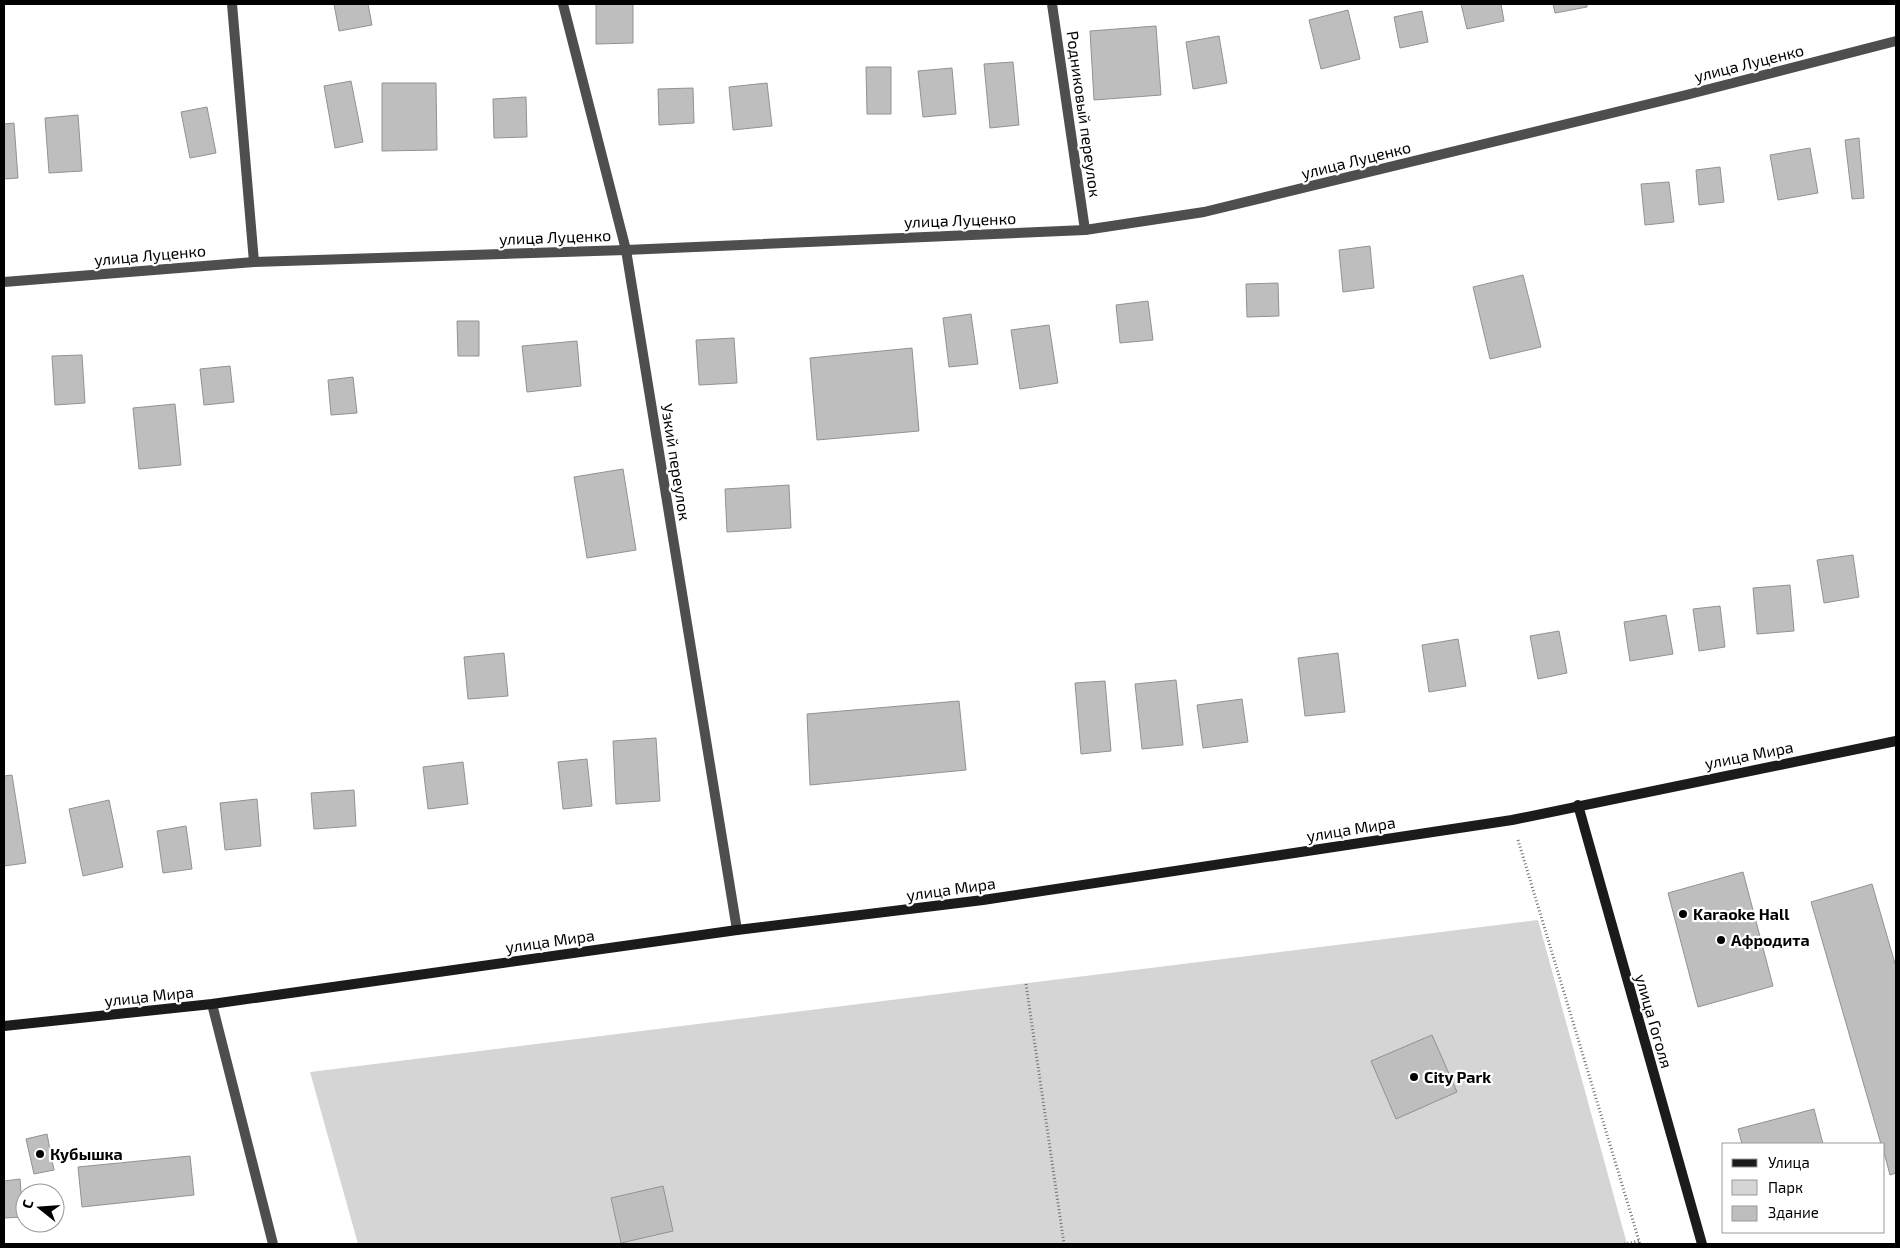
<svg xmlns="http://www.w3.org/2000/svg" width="1900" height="1248" font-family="'Exo 2',sans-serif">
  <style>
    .green { fill: #d5d5d5 }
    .building { fill: #bebebe; stroke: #929292 }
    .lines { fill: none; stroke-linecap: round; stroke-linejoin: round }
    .path { stroke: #707070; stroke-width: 3; stroke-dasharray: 1 2.5; stroke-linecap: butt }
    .lane { stroke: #4e4e4e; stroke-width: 10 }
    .street { stroke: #4e4e4e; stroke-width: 10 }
    .secondary { stroke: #1b1b1b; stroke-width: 10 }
    .poi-dot { fill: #000; stroke: #fff; stroke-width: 2 }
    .labels { text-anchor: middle; stroke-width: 4.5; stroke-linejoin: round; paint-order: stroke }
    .street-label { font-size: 16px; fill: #000; stroke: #fff }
    .poi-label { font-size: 16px; font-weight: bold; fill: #000; stroke: #fff; text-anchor: start }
  </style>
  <rect width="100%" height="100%" fill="#fff"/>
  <polygon class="green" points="1538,920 1627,1244 358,1244 310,1072"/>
  <g class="building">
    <polygon points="334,4 368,4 372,25 339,31"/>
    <polygon points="596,4 633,4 633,43 596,44"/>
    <polygon points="1461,4 1501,4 1504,21 1467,29"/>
    <polygon points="1553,4 1587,4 1587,7 1555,13"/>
    <polygon points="1348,10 1360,59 1321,69 1309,20"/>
    <polygon points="1422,11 1428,42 1400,48 1394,17"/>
    <polygon points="1156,26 1161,95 1094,100 1090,31"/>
    <polygon points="1219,36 1227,83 1193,89 1186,42"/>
    <polygon points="1013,62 1019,125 990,128 984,64"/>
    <polygon points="866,67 891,67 891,114 867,114"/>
    <polygon points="952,68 956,114 923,117 918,71"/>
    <polygon points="351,81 363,142 335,148 324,86"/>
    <polygon points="382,83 436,83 437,150 382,151"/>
    <polygon points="767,83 772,126 733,130 729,87"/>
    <polygon points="693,88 694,123 659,125 658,89"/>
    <polygon points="526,97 527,137 494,138 493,99"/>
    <polygon points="207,107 216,153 190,158 181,112"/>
    <polygon points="78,115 82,171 49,173 45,118"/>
    <polygon points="14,123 18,178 4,179 4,124"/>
    <polygon points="1859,138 1864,198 1852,199 1845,140"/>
    <polygon points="1810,148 1818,193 1778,200 1770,155"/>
    <polygon points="1720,167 1724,202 1699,205 1696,170"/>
    <polygon points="1669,182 1674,222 1645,225 1641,184"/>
    <polygon points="1370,246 1374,288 1343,292 1339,250"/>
    <polygon points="1523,275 1541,347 1490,359 1473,287"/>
    <polygon points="1278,283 1279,316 1247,317 1246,284"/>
    <polygon points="1148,301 1153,340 1120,343 1116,305"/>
    <polygon points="971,314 978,364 949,367 943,318"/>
    <polygon points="457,321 479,321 479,356 458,356"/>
    <polygon points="1049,325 1058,383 1020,389 1011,330"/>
    <polygon points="734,338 737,383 699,385 696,340"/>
    <polygon points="577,341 581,386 527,392 522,346"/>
    <polygon points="912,348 919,431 817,440 810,358"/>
    <polygon points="82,355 85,403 55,405 52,356"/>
    <polygon points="230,366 234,402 204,405 200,369"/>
    <polygon points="353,377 357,413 331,415 328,380"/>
    <polygon points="175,404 181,465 139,469 133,408"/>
    <polygon points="623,469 636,550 587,558 574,477"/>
    <polygon points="789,485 791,528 727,532 725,489"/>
    <polygon points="1853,555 1859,597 1824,603 1817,560"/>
    <polygon points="1790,585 1794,631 1757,634 1753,588"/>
    <polygon points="1720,606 1725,647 1699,651 1693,609"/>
    <polygon points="1666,615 1673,654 1630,661 1624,622"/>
    <polygon points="1559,631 1567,673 1538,679 1530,636"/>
    <polygon points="1458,639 1466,686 1429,692 1422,645"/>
    <polygon points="504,653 508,696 468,699 464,657"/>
    <polygon points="1338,653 1345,712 1305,716 1298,658"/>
    <polygon points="1176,680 1183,745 1142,749 1135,684"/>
    <polygon points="1105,681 1111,751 1081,754 1075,683"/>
    <polygon points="1242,699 1248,742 1203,748 1197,705"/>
    <polygon points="959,701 966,770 810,785 807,714"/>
    <polygon points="656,738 660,801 616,804 613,741"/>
    <polygon points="587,759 592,806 563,809 558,762"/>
    <polygon points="463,762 468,804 428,809 423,767"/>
    <polygon points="12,775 26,863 4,866 4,776"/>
    <polygon points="354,790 356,826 314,829 311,793"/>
    <polygon points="257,799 261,846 225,850 220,803"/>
    <polygon points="109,800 123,867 83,876 69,809"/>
    <polygon points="186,826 192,869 163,873 157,831"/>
    <polygon points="1743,872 1773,986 1698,1007 1668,893"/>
    <polygon points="1872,884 1896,967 1896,1173 1890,1175 1884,1152 1884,1144 1881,1144 1811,902"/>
    <polygon points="1432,1035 1457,1092 1396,1119 1371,1061"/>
    <polygon points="1814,1109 1823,1144 1742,1144 1738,1129"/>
    <polygon points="47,1134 54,1170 34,1174 26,1139"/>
    <polygon points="190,1156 194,1195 82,1207 78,1167"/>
    <polygon points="20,1179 23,1217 4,1218 4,1181"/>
    <polygon points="663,1186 673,1231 621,1243 611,1198"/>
  </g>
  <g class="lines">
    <g class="path">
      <polyline points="1518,840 1640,1244"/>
      <polyline points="1026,984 1064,1244"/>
      <polyline points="1624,1244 1639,1241"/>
    </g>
    <g class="lane">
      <polyline points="232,4 254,262"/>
      <polyline points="212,1004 273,1244"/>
    </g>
    <g class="street">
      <polyline points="563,4 626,250 737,930"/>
      <polyline points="1052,4 1085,230"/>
      <polyline points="4,282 254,262 626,250 1085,230 1204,212 1686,95 1896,41"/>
    </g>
    <g class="secondary">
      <polyline points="1578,805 1702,1244"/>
      <polyline points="4,1026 212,1004 737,930 983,900 1512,820 1896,741"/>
    </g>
  </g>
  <g class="poi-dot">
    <circle cx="1683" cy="914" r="5"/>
    <circle cx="1721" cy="940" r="5"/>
    <circle cx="1414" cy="1077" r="5"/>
    <circle cx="40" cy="1154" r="5"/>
  </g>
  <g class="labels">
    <g class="street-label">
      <text transform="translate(1749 63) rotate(-14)" y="6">улица Луценко</text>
      <text transform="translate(1084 114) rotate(82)" y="6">Родниковый переулок</text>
      <text transform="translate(1356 160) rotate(-14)" y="6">улица Луценко</text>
      <text transform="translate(960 220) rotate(-2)" y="6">улица Луценко</text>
      <text transform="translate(555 237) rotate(-2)" y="6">улица Луценко</text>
      <text transform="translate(150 255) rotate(-5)" y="6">улица Луценко</text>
      <text transform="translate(676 462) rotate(81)" y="6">Узкий переулок</text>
      <text transform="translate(1749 755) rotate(-11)" y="6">улица Мира</text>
      <text transform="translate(1351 829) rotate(-9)" y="6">улица Мира</text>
      <text transform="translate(951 889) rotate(-8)" y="6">улица Мира</text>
      <text transform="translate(550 941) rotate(-8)" y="6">улица Мира</text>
      <text transform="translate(149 996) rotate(-6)" y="6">улица Мира</text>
      <text transform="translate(1654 1021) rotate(74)" y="6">улица Гоголя</text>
    </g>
    <g class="poi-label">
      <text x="1693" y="920">Karaoke Hall</text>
      <text x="1731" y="946">Афродита</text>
      <text x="1424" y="1083">City Park</text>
      <text x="50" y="1160">Кубышка</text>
    </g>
  </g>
  <rect width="1900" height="1248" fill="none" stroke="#000000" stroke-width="10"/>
  <rect x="1722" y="1143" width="162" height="90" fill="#ffffff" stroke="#999999"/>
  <rect x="1732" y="1159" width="25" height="8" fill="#1b1b1b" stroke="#999999"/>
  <text x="1768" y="1168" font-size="15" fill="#000000">Улица</text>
  <rect x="1732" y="1180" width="25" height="15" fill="#d5d5d5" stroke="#999999"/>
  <text x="1768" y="1193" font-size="15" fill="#000000">Парк</text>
  <rect x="1732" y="1206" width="25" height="15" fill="#bebebe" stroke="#999999"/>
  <text x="1768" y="1218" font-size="15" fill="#000000">Здание</text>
  <g transform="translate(40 1208) rotate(287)"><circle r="24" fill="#ffffff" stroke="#999999"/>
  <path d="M0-4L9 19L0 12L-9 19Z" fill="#000000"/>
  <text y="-8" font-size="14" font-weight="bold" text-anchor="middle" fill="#000000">С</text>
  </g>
</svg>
